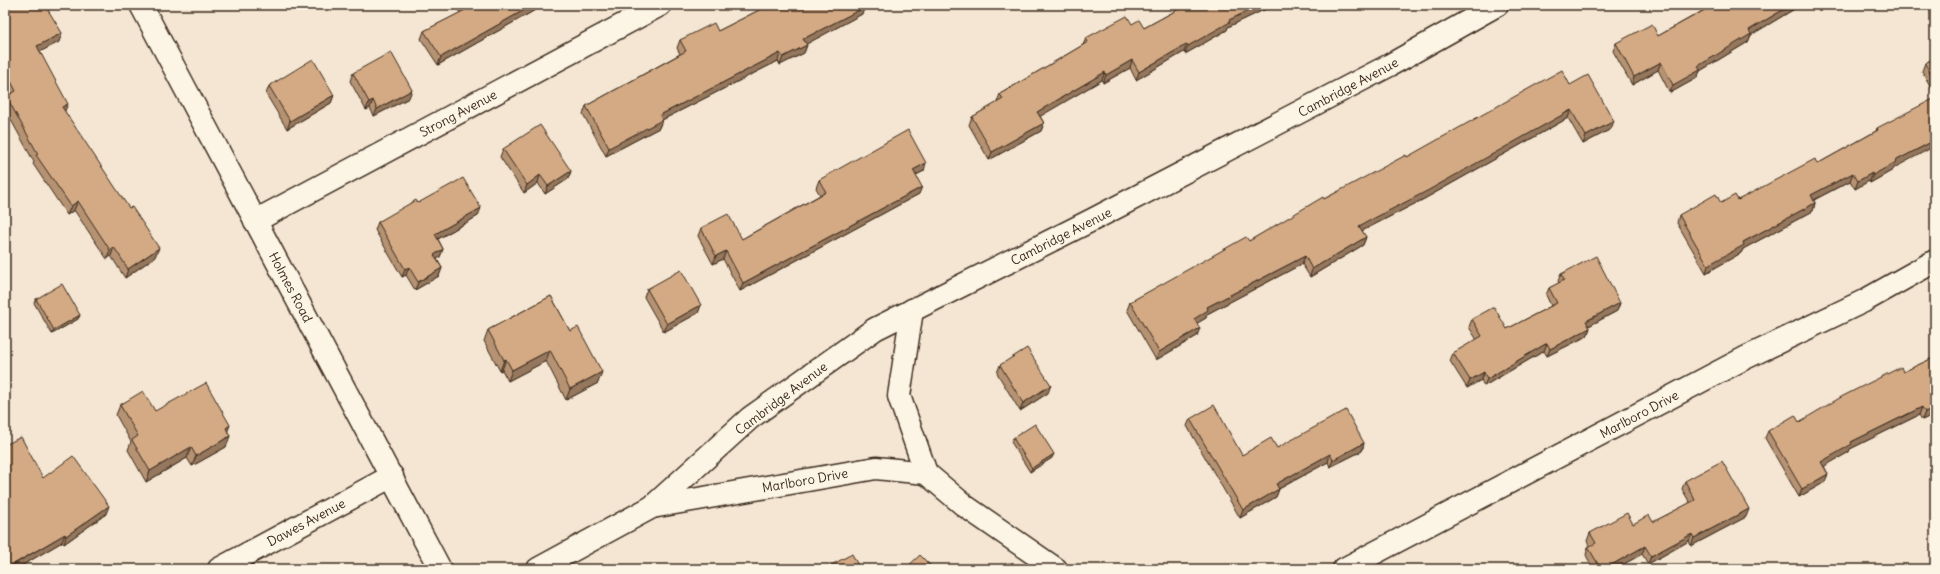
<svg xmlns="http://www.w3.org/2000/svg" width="1940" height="574" font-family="Delius,sans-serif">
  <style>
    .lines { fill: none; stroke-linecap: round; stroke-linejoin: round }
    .minor-casing { stroke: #3b2a1e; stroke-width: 25 }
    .tertiary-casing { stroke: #3b2a1e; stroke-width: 25 }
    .minor { stroke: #fcf5e5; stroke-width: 22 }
    .tertiary { stroke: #fcf5e5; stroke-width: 22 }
    .wall { fill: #b59272; stroke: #3b2a1e }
    .shaded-wall { fill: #94775c; stroke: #3b2a1e }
    .building { fill: #d3aa84; stroke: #3b2a1e }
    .labels { text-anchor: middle; stroke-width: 3.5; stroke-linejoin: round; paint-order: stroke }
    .street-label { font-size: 13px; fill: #3b2a1e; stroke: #fcf5e5 }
  </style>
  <rect width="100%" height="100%" fill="#f4e6d2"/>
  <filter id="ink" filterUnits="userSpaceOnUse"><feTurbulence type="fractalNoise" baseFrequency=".025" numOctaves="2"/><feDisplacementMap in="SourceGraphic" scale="8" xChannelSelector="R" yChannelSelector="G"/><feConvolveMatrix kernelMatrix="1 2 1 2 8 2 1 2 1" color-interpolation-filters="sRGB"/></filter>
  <g filter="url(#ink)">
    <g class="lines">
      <defs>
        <g id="minor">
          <polyline points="255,221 660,5"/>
          <polyline points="912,310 899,396 926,473"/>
          <polyline points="652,507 750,418 875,329 1092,220 1390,65 1497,5"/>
          <polyline points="219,569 392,476"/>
          <polyline points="538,569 652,507 876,468 926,473 965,506 1056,569"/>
          <polyline points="1344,569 1745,358 1864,301 1935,261"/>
        </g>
        <polyline id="tertiary" points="141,5 440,569"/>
      </defs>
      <use href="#minor" class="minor-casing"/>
      <use href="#tertiary" class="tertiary-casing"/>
      <use href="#minor" class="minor"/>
      <use href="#tertiary" class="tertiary"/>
    </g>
    <g class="wall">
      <polygon points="5,5 59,42 40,51 65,112 155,257 125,278 111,256 107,259 74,210 67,215 33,164 34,162 5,109 5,100 6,96 10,94 5,85"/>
      <polygon points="261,5 270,5 263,9"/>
      <polygon points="455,5 544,5 438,65 421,39 424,31 460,13"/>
      <polygon points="769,5 867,5 865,6 862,14 806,44 807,45 804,53 780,65 778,61 662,120 659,128 606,156 583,114 586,106 680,54 677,48 680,40 718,31"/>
      <polygon points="1186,5 1274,5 1228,27 1227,30 1185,54 1184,52 1136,80 1130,68 1103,83 1102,80 1040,116 1044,123 1041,131 989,160 969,125 972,117 997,103 997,102 1000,94 1083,45 1086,38 1132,24 1144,28"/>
      <polygon points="1701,5 1801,5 1751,35 1748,42 1700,71 1697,78 1670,93 1658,70 1632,85 1613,51 1616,43 1658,36 1704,10"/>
      <polygon points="1935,58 1935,95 1922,71 1925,63"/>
      <polygon points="353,73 409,98 374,116 370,108 366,110 350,81"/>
      <polygon points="1570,85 1611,129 1583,144 1568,118 1424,199 1362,231 1366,237 1363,245 1310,277 1302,264 1207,314 1206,318 1197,323 1197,336 1156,360 1127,310 1130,302 1249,241 1324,199 1407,157"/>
      <polygon points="269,86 334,95 331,103 287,129 266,94"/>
      <polygon points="1877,128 1894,168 1893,170 1870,183 1869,181 1855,189 1850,181 1814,200 1815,203 1813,211 1743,249 1741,253 1706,273 1677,223 1679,215 1721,203 1738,200 1817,164 1876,131"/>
      <polygon points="503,149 571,171 568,179 545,194 538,183 524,193 500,157"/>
      <polygon points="924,171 916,175 919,194 740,291 723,259 713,264 698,236 701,228 742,239 820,195 816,188 819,180"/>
      <polygon points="418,203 478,216 438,239 443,249 440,257 437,259 442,268 439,276 415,290 406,275 402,277 375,230 378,222"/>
      <polygon points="1561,274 1620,303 1617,311 1589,326 1590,328 1587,336 1547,356 1544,351 1484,386 1481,380 1467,388 1450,361 1453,353 1477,340 1469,327 1472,319 1507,329 1551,306 1546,295 1549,288 1559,283 1558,281"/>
      <polygon points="647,289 701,305 698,313 664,332 644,297"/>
      <polygon points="551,296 598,383 566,400 546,361 508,381 502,370 500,371 484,341 488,330"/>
      <polygon points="36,299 80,315 78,319 52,334 34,303"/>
      <polygon points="1935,357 1935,414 1922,420 1919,415 1850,449 1849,452 1824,466 1828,474 1825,482 1799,497 1765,438 1768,431 1799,422"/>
      <polygon points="1000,365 1048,393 1020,411 997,373"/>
      <polygon points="120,405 155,411 228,432 226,447 192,466 187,458 146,482 128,450 131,442 116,415"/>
      <polygon points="1190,419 1242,455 1277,448 1364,443 1362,451 1330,467 1328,462 1279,489 1276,497 1240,518 1187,426"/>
      <polygon points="1013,438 1052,458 1030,472 1011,442"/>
      <polygon points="43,478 106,514 64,544 62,542 16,569 5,569"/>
      <polygon points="1685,481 1746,517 1691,546 1689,541 1648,564 1642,554 1615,569 1593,569 1586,555 1588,547 1590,546 1587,541 1590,533 1633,524 1653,522 1690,503 1682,489"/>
    </g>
    <g class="shaded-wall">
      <polygon points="264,5 270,5 263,9"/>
      <polygon points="533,5 544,5 438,65 441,57"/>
      <polygon points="1260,5 1274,5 1228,27 1227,30 1185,54 1188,46 1229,20"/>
      <polygon points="1791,5 1801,5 1751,35 1748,42 1700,71 1697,78 1670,93 1673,85 1698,66 1749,30"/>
      <polygon points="865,7 862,14 801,47 803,39"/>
      <polygon points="62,33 59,42 34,55 37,46"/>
      <polygon points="1187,44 1184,52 1136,80 1139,72"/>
      <polygon points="807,45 804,53 780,65 783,57"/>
      <polygon points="780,53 778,61 662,120 659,128 606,156 609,148 660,115"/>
      <polygon points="1132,60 1130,68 1103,83 1106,75"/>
      <polygon points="1661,62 1658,70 1632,85 1634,77"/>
      <polygon points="1105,72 1102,80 1034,120 1037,112"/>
      <polygon points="412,90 409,98 374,116 377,109"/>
      <polygon points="334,95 331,103 287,129 290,121"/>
      <polygon points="373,100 370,108 366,110 369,102"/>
      <polygon points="68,104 64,113 62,107"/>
      <polygon points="1571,110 1568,118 1424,199 1356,234 1359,226"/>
      <polygon points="1614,121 1611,129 1583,144 1586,136"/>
      <polygon points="1044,123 1041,131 989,160 992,152"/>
      <polygon points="1935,140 1935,146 1894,168 1893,170 1870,183 1873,175 1895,161"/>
      <polygon points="926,163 924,171 910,178 913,170"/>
      <polygon points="571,171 568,179 545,194 548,186"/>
      <polygon points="1853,173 1850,181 1808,203 1811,195"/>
      <polygon points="1872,173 1869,181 1855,189 1858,181"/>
      <polygon points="540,175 538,183 524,193 527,185"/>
      <polygon points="922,187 919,194 740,291 743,283"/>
      <polygon points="78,201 74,210 67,215 71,206"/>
      <polygon points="1815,203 1813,211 1743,249 1741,253 1706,273 1708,265 1743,242"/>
      <polygon points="481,208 478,216 432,242 435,234"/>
      <polygon points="1366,237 1363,245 1310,277 1312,269"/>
      <polygon points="114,247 111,256 107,259 110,250"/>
      <polygon points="159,248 155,257 125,278 128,269"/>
      <polygon points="443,249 440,257 431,263 434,255"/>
      <polygon points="726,251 723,259 713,264 716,256"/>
      <polygon points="1305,256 1302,264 1207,314 1206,318 1191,327 1194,319 1207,307"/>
      <polygon points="409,267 406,275 402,277 405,269"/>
      <polygon points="442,268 439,276 415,290 418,282"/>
      <polygon points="1620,303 1617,311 1583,329 1586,321"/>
      <polygon points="701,305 698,313 664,332 667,324"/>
      <polygon points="80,315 78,319 52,334 54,330"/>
      <polygon points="1200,328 1197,336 1156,360 1159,352"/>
      <polygon points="1590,328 1587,336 1547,356 1550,349"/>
      <polygon points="1547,343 1544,351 1484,386 1487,379"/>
      <polygon points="550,350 546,361 508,381 512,370"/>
      <polygon points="506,359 502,370 500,371 504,360"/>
      <polygon points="602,372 598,383 566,400 570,389"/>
      <polygon points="1484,372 1481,380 1467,388 1470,380"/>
      <polygon points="1051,385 1048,393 1020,411 1023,403"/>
      <polygon points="1922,407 1919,415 1850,449 1849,452 1818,470 1821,462 1851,442"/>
      <polygon points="1935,407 1935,414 1922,420 1925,412"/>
      <polygon points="230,425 226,436 226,428"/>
      <polygon points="230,436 226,447 192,466 196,456"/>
      <polygon points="1364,443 1362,451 1330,467 1333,460"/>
      <polygon points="191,447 187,458 146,482 150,471"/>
      <polygon points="1054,454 1052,458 1030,472 1032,468"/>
      <polygon points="1330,454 1328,462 1273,492 1276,484"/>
      <polygon points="1828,474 1825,482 1799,497 1802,489"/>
      <polygon points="1279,489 1276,497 1240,518 1243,510"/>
      <polygon points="109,506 106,514 64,544 66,536"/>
      <polygon points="1749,509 1746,517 1691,546 1694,538"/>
      <polygon points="65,534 62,542 16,569 6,569"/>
      <polygon points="1692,534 1689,541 1648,564 1651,556"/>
      <polygon points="1645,546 1642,554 1615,569 1604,569"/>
    </g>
    <g class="building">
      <polygon points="5,5 45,5 62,33 37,46 68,104 62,107 129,208 132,207 159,248 128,269 114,247 110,250 78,201 71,206 36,155 38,154 6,96 16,91 5,70"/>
      <polygon points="463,5 533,5 441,57 424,31 465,10"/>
      <polygon points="769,5 864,5 865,7 803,39 807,45 783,57 780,53 660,115 662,120 609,148 586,106 686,51 680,40 714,23 718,31"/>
      <polygon points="1186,5 1260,5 1229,20 1230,22 1188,46 1187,44 1139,72 1132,60 1106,75 1105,72 1037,112 1044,123 992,152 972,117 1003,99 1000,94 1088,42 1086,38 1127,16 1132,24 1139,20 1144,28"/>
      <polygon points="1709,5 1791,5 1749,30 1751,34 1698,66 1700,70 1673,85 1661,62 1634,77 1616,43 1652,24 1658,36 1710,7"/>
      <polygon points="391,52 412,90 377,109 373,100 369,102 353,73"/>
      <polygon points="1935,58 1935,82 1925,63"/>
      <polygon points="313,59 334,95 290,121 269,86"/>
      <polygon points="1562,70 1570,85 1588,75 1614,121 1586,136 1571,110 1427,191 1359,226 1366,237 1312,269 1305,256 1207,307 1208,310 1194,319 1200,328 1159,352 1130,302 1246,237 1249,241 1323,197 1324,199 1406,155 1407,157"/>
      <polygon points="1935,98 1935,140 1895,161 1896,162 1873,175 1872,173 1858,181 1853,173 1811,195 1815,203 1743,242 1744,245 1708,265 1679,215 1716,194 1721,203 1735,195 1738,200 1815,159 1817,164 1878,130 1877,128"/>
      <polygon points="540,125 571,171 548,186 540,175 527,185 503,149"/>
      <polygon points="908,130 926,163 913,170 922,187 743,283 726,251 716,256 701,228 728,214 742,239 826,192 819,180"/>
      <polygon points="463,178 481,208 435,234 443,249 434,255 442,268 418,282 409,267 405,269 378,222 416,200 418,203"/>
      <polygon points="1596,256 1620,303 1586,321 1590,328 1550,349 1547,343 1487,379 1484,372 1470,380 1453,353 1482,336 1472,319 1494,307 1507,329 1557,303 1549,288 1564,280 1561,274"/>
      <polygon points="681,270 701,305 667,324 647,289"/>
      <polygon points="62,284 80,315 54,330 36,299"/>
      <polygon points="551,296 570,331 578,327 602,372 570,389 550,350 512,370 506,359 504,360 488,330"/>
      <polygon points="1027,348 1051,385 1023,403 1000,365"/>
      <polygon points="1935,357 1935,407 1925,412 1922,407 1851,442 1852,444 1821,462 1828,474 1802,489 1768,431 1795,415 1799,422 1843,396 1901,367 1903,372"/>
      <polygon points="206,383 230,425 226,428 230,436 196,456 191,447 150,471 132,440 138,436 120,405 143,391 155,411"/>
      <polygon points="1214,405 1242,455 1271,438 1277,448 1346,410 1364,443 1333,460 1330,454 1276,484 1279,489 1243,510 1190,419"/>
      <polygon points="1035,424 1054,454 1032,468 1013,438"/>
      <polygon points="21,437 43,478 73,456 109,506 66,536 65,534 5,569 5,445"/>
      <polygon points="1722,461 1749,509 1694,538 1692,534 1651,556 1645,546 1604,569 1601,569 1588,547 1596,543 1590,533 1627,513 1633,524 1649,515 1653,522 1695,500 1685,481"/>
      <polygon points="852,554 860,569 824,569"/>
      <polygon points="920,555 934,569 905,569"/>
      <polygon points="1526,567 1528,569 1522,569"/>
    </g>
  </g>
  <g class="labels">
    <g class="street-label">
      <text transform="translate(1348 87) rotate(-28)" y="5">Cambridge Avenue</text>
      <text transform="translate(458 113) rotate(-28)" y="5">Strong Avenue</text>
      <text transform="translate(1061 236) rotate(-27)" y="5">Cambridge Avenue</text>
      <text transform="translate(291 287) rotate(62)" y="5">Holmes Road</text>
      <text transform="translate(781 398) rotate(-37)" y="5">Cambridge Avenue</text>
      <text transform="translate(1639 414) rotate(-28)" y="5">Marlboro Drive</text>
      <text transform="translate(805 480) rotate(-10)" y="5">Marlboro Drive</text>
      <text transform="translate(306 522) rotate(-28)" y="5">Dawes Avenue</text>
    </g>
  </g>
  <rect width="1940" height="574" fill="none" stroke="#fcf5e5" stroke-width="20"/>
  <rect x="10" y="10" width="1920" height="554" fill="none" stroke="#3b2a1e" stroke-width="1.5" filter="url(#ink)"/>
</svg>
